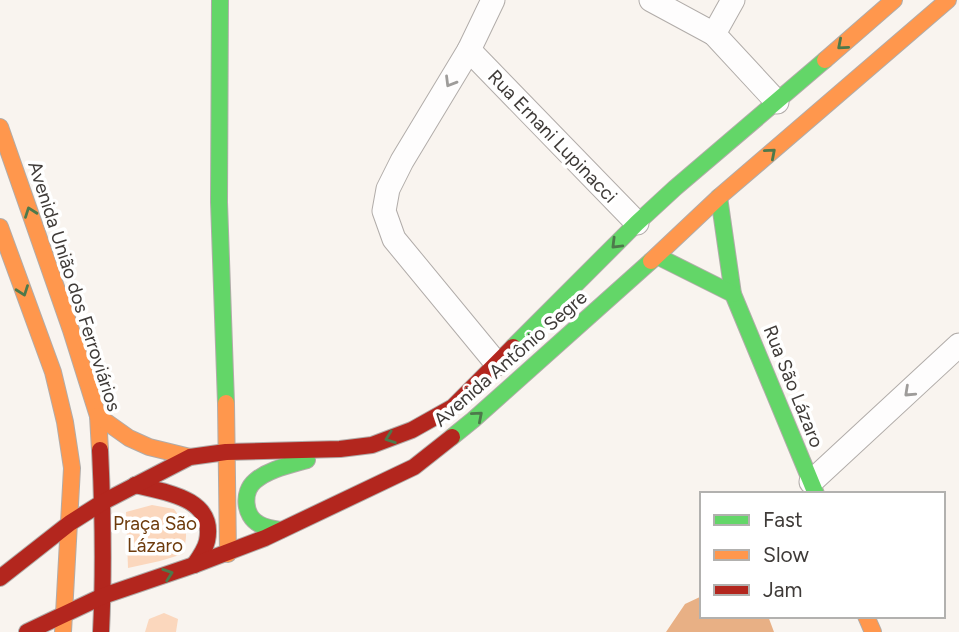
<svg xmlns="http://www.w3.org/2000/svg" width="959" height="632" font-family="Figtree,sans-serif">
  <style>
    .green { fill: #fbd7bd }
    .water { fill: #e8b085 }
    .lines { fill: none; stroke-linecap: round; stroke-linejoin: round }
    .street-casing { stroke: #b1aca9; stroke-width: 25 }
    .fast-casing { stroke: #b1aca9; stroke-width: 18 }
    .slow-casing { stroke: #b1aca9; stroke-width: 18 }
    .jam-casing { stroke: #b1aca9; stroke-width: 18 }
    .street { stroke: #fefdfd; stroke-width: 23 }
    .fast { stroke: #63d668; stroke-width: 16 }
    .slow { stroke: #ff974d; stroke-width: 16 }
    .jam { stroke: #b3261e; stroke-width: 16 }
    .oneway { stroke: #4d794b }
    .oneway2 { stroke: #9e9c9a }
    .labels { text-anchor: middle; stroke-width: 7; stroke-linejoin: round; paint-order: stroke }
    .street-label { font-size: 19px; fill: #3f3b38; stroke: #fff }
    .park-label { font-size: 19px; fill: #6d3b0c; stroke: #fff }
  </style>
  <rect width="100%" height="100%" fill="#f9f4ef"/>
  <g class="green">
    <path d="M152,505L174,509C188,528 188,531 183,554L160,561L128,568L126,512Z"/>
    <polygon points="164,613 178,619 176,632 145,632 149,619"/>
  </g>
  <polygon class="water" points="702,596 702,616 768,616 774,632 666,632 685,604"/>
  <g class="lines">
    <defs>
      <g id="street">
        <polyline points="493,0 469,50 402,161 388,189 384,211 394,239 497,364"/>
        <polyline points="651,0 714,34 777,102"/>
        <polyline points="714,34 733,0"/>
        <polyline points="469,50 637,223"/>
        <polyline points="811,482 959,345"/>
      </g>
      <g id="fast">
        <polyline points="220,0 219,202 226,403"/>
        <polyline points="719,197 733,294 816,494"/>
        <polyline points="657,256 733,294"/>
        <polyline points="513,347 637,223 675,188 825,60"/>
        <polyline points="452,437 473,420 651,261"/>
        <path d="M281,530C274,529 266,528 259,524C244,516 242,492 255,481C269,469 290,465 307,460"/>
      </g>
      <g id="slow">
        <polyline points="825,60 894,0"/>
        <polyline points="0,127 71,330 98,416 100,450"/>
        <polyline points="0,227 53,372 65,422 72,468 63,632"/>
        <polyline points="651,261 719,197 948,0"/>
        <polyline points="226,403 228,554"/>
        <polyline points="98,416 129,438 149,447 190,457"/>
        <polyline points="866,616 873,632"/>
      </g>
      <g id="jam">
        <path d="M100,450C103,511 104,571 101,632"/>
        <path d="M135,485C165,492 216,498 207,541C205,550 199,558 194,565"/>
        <polyline points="0,578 70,523 103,502 190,457 226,452 340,449 372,445 412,430 453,407 513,347"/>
        <polyline points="27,632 103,596 194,565 265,538 414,467 452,437"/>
      </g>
    </defs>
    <use href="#street" class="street-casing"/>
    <use href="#fast" class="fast-casing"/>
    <use href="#slow" class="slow-casing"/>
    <use href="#jam" class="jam-casing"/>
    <use href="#street" class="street"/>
    <use href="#fast" class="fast"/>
    <use href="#slow" class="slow"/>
    <use href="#jam" class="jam"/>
  </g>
  <defs><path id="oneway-chevron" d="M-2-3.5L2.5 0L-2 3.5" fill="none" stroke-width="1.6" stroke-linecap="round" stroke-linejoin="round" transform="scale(1.75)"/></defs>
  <g class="oneway">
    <use href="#oneway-chevron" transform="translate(842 45) rotate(139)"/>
    <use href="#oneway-chevron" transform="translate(771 153) rotate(-41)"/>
    <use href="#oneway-chevron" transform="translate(30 212) rotate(-110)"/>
    <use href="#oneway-chevron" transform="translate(616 244) rotate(135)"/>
    <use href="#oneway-chevron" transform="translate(23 291) rotate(70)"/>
    <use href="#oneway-chevron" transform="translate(478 416) rotate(-41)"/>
    <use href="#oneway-chevron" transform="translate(390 438) rotate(160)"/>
    <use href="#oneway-chevron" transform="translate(168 574) rotate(-19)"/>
  </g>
  <g class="oneway2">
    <use href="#oneway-chevron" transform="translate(450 82) rotate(121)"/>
    <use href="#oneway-chevron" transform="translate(909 392) rotate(137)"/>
  </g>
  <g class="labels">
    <g class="street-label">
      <text transform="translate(553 136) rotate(46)" y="7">Rua Ernani Lupinacci</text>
      <text transform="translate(75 286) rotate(72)" y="7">Avenida União dos Ferroviários</text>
      <text transform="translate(510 358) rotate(-41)" y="7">Avenida Antônio Segre</text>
      <text transform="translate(794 386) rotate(68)" y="7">Rua São Lázaro</text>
    </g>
    <g class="park-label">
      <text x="155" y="530">Praça São<tspan x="155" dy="22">Lázaro</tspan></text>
    </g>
  </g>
  <rect x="700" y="492" width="245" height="126" fill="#ffffff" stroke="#b2b1af" stroke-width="2"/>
  <rect x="714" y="515" width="35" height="10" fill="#63d668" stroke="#b2b1af" stroke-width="2"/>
  <text x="763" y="527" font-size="21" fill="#3f3b38">Fast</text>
  <rect x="714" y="550" width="35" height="10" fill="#ff974d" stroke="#b2b1af" stroke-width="2"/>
  <text x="763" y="562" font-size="21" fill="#3f3b38">Slow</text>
  <rect x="714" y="585" width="35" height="10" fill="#b3261e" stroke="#b2b1af" stroke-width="2"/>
  <text x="763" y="597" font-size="21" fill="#3f3b38">Jam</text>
</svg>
